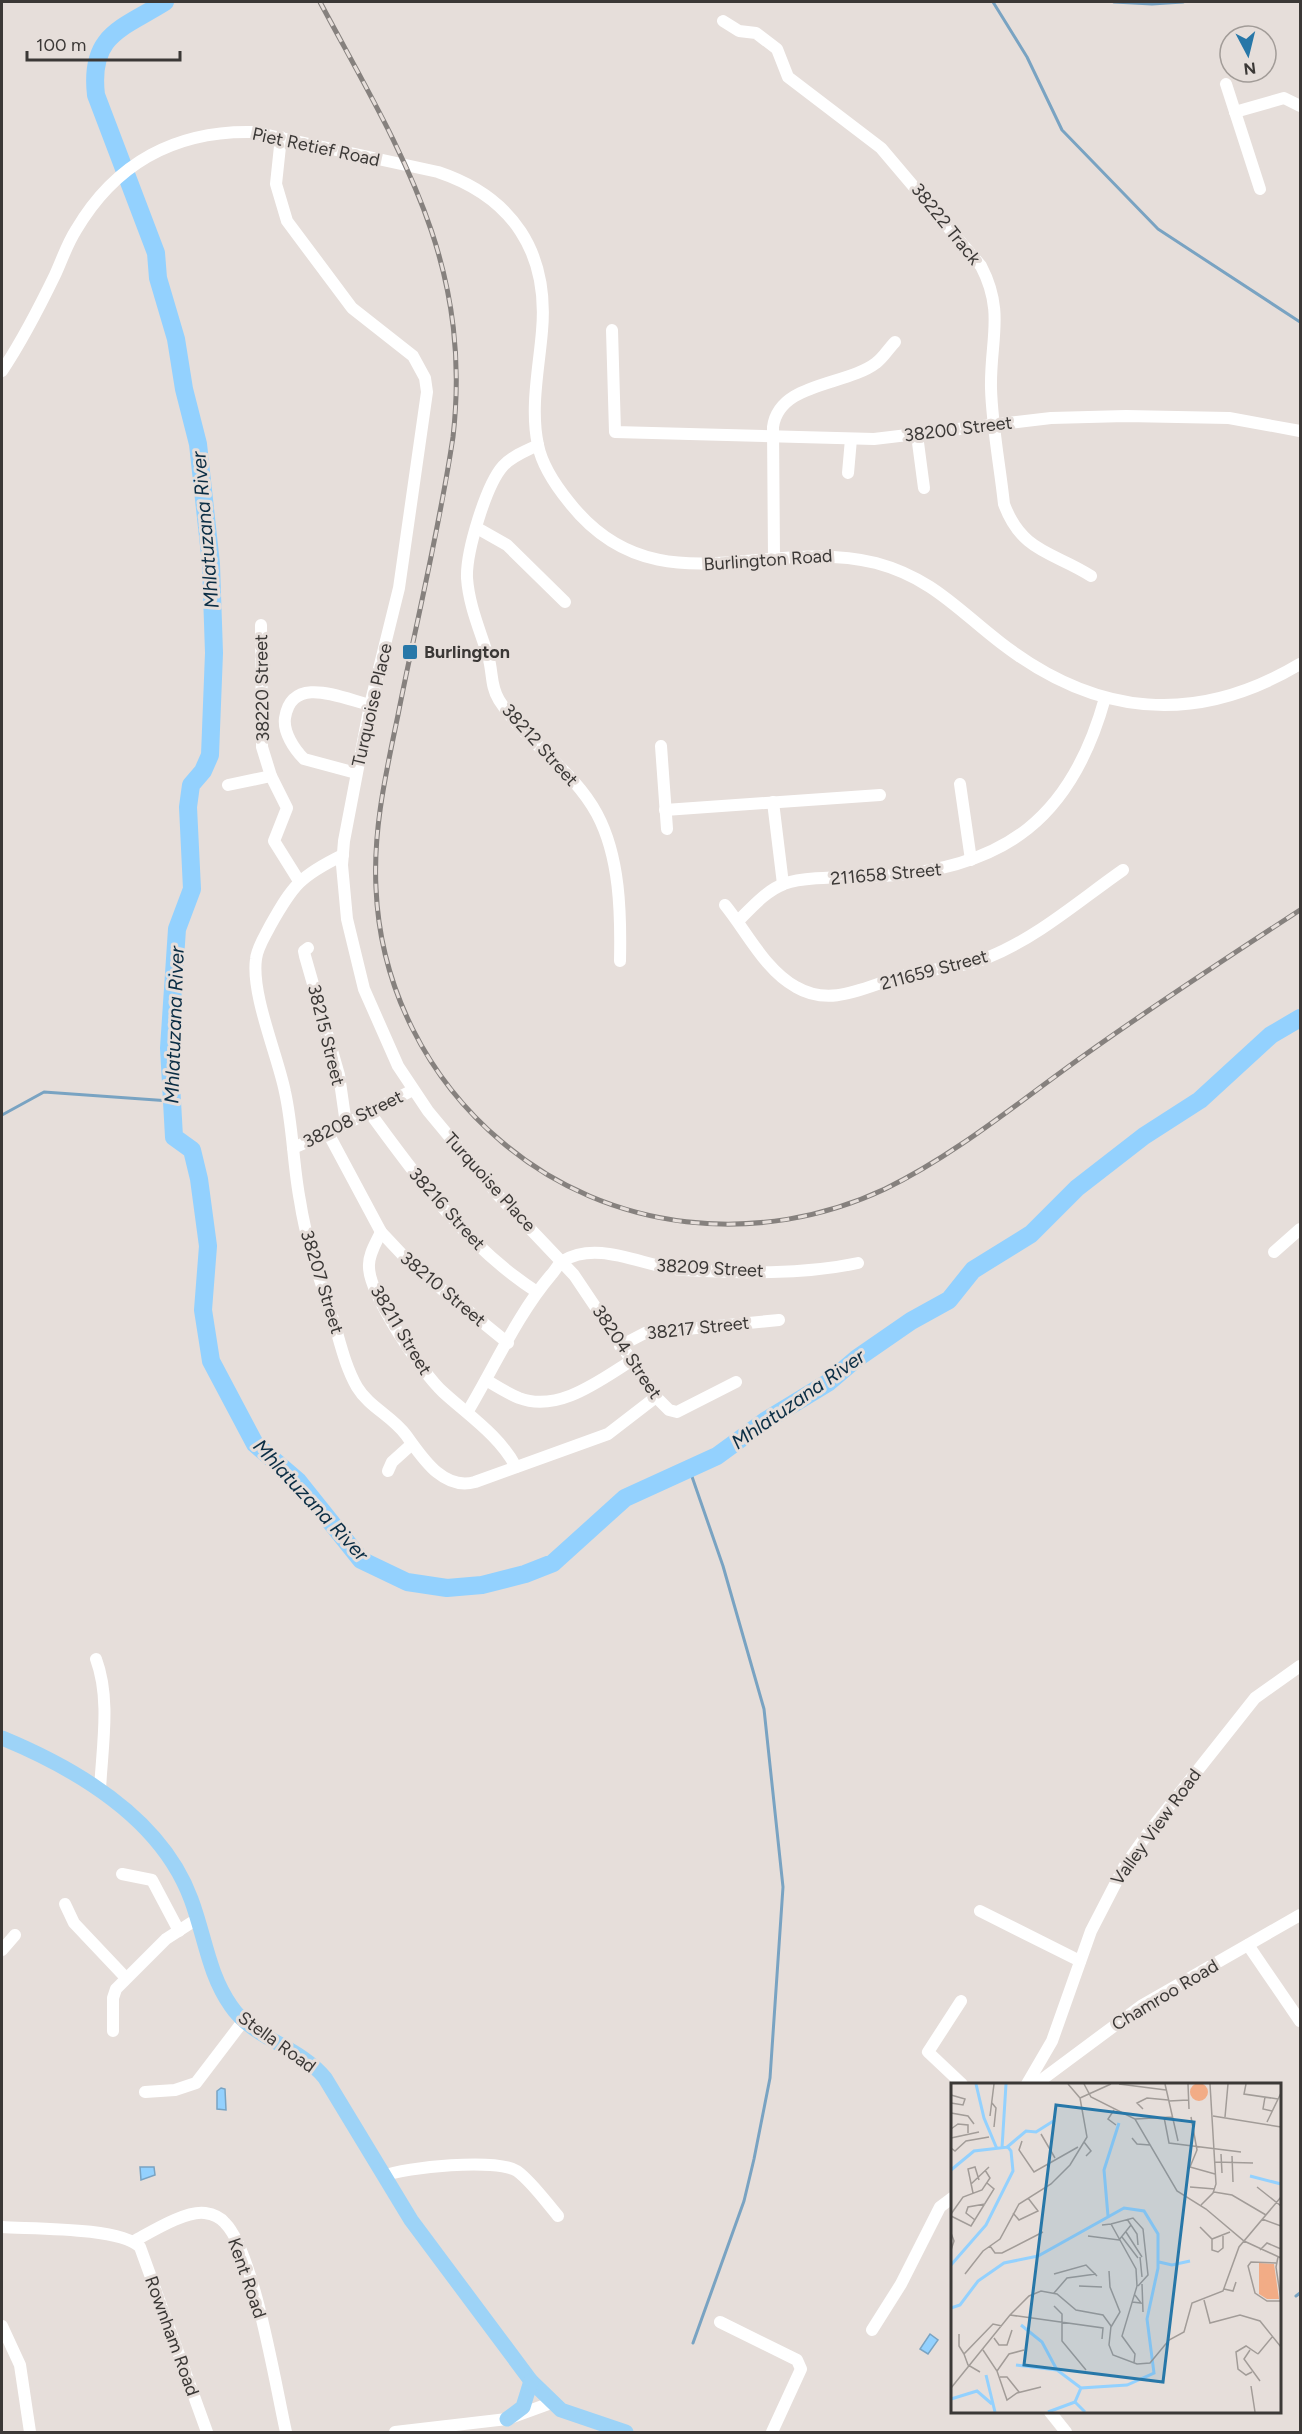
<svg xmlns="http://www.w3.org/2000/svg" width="1302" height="2434" font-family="Figtree,sans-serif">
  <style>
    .water { fill: #93d1fe; stroke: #79a3c2; stroke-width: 1.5 }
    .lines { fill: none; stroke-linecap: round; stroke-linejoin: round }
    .stream { stroke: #79a3c2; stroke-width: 3 }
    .river { stroke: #93d1fe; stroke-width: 18 }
    .minor { stroke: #fff; stroke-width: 12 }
    .major { stroke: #9dd3f7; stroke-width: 15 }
    .rail-casing { stroke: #86817e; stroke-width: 5 }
    .rail { stroke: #e6deda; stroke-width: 3; stroke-dasharray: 9; stroke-linecap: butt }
    .poi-dot { fill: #2777a8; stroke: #e6deda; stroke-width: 2 }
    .labels { text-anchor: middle; stroke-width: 6; stroke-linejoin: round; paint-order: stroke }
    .street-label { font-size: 18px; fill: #3b3836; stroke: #e6deda }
    .poi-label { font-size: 18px; font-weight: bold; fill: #3b3836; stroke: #e6deda; text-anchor: start }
    .water-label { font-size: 20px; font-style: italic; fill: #0a2d44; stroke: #e6deda }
    .inset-river { fill: none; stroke: #93d1fe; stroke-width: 3 }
    .inset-road { fill: none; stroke: #a29c98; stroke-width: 1.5 }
    .view { fill: #2777a8; fill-opacity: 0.15; stroke: #2777a8; stroke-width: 3 }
    .inset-edge { fill: none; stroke: #3b3836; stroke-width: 3 }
  </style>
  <rect width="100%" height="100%" fill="#e6deda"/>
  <g class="water">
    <polygon points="221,2088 225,2089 226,2110 217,2109 217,2091"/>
    <polygon points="140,2167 154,2167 155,2175 141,2180"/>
    <polygon points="930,2334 938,2340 928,2354 920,2349"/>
  </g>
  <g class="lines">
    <g class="stream">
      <polyline points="993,2 1027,57 1062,130 1158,229 1300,322"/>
      <polyline points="1114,2 1152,4 1183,2"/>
      <polyline points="2,1115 44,1092 170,1101"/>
      <polyline points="689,1468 723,1566 764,1709 783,1887 770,2078 754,2159 744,2201 693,2343"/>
      <polyline points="1296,2296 1300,2293"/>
    </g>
    <path class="river" d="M165,2C122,29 89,34 96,95L156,253L158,278L176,339L184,389L198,444L211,564L214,653L210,755L203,771L191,785L188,807L192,889L177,929L169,1048L174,1137L192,1150L199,1179L208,1246L203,1310L211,1361L255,1444L298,1481L361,1560L407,1582L447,1588L482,1585L525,1574L553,1563L625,1498L717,1456L765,1421L829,1382L856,1359L911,1321L949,1300L973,1270L1031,1234L1077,1188L1144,1136L1200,1100L1271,1035L1300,1018"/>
    <g class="minor">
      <path d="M723,21L739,31L756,33L777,49L788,77L881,148L981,266C1005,312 990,340 991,388C992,426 1000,466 1004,504C1022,553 1054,552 1091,576"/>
      <polyline points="1226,84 1260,189"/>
      <polyline points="1235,112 1284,98 1300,106"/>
      <polyline points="281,137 276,184 287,221 352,308 413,356 425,378 427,392 399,588 370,705 344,841 342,865 347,919 364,989 398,1066 428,1111 497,1194 574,1275 656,1397 669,1410 677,1412 736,1382"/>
      <polyline points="612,330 615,432 874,439 1051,418 1126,416 1229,418 1300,431"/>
      <path d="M2,371C22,341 39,308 55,275C62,260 67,244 76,230C116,162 177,130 254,132L438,172C513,197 549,253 542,331C539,368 530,408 538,445C542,465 556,486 569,502C655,612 766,535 876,563C932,578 958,610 1001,643C1097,717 1196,726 1300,664"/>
      <polyline points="917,435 924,488"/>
      <path d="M538,445C526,451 512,456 503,466C486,485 466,552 467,578C469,606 480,630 488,656C493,671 490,686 499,700C526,743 573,769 597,814C620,857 621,913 620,961"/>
      <polyline points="848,473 851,439"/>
      <polyline points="477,528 507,545 565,602"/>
      <path d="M774,558L773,427C779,382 846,386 876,363C883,358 889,348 895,342"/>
      <polyline points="261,625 262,747 271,776 287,808 274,841 299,881"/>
      <polyline points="661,746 667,829"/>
      <path d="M356,773L304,759C294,749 283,732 285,718C292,674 341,698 370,705"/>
      <polyline points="960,784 971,860"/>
      <polyline points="228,785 271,776"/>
      <polyline points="773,802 783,884"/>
      <polyline points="665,810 880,795"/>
      <path d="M343,855C300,876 293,885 270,926C265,936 257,948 256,959C251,995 278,1056 285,1092C293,1128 293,1165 300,1201C306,1241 320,1280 333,1319C340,1342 345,1366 357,1387C369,1407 392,1416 406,1435C422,1457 443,1491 475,1482L608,1434L656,1397"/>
      <path d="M725,905C747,932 765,970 796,987C830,1007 863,988 896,978C926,968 960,969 989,957C1038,937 1080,900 1123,870"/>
      <path d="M738,921C751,908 767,890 784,884C807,875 857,878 884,876C1006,868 1072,817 1105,698"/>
      <polyline points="308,948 304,951 305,956 339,1075 346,1124"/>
      <path d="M370,1113C419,1180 466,1246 537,1292"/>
      <polyline points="328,1133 381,1232 412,1265 508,1343"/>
      <polyline points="293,1148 328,1133 413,1090"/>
      <path d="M381,1232C376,1243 368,1255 369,1267C369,1294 422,1373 443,1392C468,1415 500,1436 516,1467"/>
      <polyline points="1274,1252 1300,1229"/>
      <polyline points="620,1346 645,1333 779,1320"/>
      <path d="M486,1380C496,1386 507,1393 519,1398C558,1413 599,1381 631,1361"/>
      <path d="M468,1411C495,1366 517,1315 551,1275C555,1271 558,1264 563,1261C599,1239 646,1268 684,1270C741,1273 801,1275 858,1263"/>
      <polyline points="388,1471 392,1462 412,1444"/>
      <path d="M96,1659C111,1699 102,1747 100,1790"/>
      <polyline points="122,1874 152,1880 179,1931"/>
      <polyline points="65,1904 74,1923 126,1978"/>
      <polyline points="980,1911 1080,1961"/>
      <polyline points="1248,1945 1300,2021"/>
      <polyline points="2,1950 15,1935"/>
      <polyline points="961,2001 928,2052 962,2084"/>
      <polyline points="113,2031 113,1998 116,1989 166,1939 197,1919"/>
      <polyline points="1027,2084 1052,2041 1091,1931 1124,1867 1148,1833 1255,1698 1300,1666"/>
      <polyline points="1036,2084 1141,2006 1300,1915"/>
      <polyline points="145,2092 175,2090 196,2083 244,2020"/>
      <path d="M383,2176C406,2167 496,2158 517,2171C532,2182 546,2202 558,2216"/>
      <path d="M2,2227C33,2229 119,2227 140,2247L207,2432"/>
      <path d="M134,2241C151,2232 186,2210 205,2213C212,2214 220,2217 225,2223C254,2252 276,2388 286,2432"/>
      <polyline points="720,2322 797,2360 801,2369 772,2432"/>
      <polyline points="2,2326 20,2365 30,2432"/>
      <polyline points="872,2330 901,2284 940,2207 952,2198"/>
      <polyline points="1050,2412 1066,2432"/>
      <polyline points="395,2432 507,2419 551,2403"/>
    </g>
    <g class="major">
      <path d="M2,1738C77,1769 161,1818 191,1899C205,1936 208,1973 231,2006C253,2039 299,2046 325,2078L411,2220L531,2381L561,2410L626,2432"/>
      <polyline points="507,2419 523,2407 531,2381"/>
    </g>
    <defs>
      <path id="rail" d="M320,2C399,150 473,261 453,437C439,531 416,623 398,715C386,773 373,829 376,888C380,987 427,1079 502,1142C609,1233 759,1248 885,1189C957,1154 1021,1100 1086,1054C1156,1004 1228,957 1300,910"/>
    </defs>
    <use href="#rail" class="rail-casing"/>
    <use href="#rail" class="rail"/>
  </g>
  <rect class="poi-dot" x="402" y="644" width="16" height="16" rx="3"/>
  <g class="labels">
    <g class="street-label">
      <text transform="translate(316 147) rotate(12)" y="6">Piet Retief Road</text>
      <text transform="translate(946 224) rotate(51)" y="6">38222 Track</text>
      <text transform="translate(958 429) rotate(-7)" y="6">38200 Street</text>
      <text transform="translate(768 560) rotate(-4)" y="6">Burlington Road</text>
      <text transform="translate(262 688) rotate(-91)" y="6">38220 Street</text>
      <text transform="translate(372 705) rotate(-77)" y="6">Turquoise Place</text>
      <text transform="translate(540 745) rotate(48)" y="6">38212 Street</text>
      <text transform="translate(886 874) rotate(-5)" y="6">211658 Street</text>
      <text transform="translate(934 970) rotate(-15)" y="6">211659 Street</text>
      <text transform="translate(326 1035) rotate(76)" y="6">38215 Street</text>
      <text transform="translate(353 1119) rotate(-26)" y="6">38208 Street</text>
      <text transform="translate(490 1182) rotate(48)" y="6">Turquoise Place</text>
      <text transform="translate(447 1209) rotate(48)" y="6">38216 Street</text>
      <text transform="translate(710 1268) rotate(3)" y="6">38209 Street</text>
      <text transform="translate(322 1282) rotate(73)" y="6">38207 Street</text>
      <text transform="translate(443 1289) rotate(40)" y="6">38210 Street</text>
      <text transform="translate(698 1328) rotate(-6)" y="6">38217 Street</text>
      <text transform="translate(401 1330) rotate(59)" y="6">38211 Street</text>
      <text transform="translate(627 1352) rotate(56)" y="6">38204 Street</text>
      <text transform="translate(1156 1827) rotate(-54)" y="6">Valley View Road</text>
      <text transform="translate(1165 1995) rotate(-31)" y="6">Chamroo Road</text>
      <text transform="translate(277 2042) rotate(36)" y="6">Stella Road</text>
      <text transform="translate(247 2278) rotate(71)" y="6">Kent Road</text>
      <text transform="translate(172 2336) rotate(70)" y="6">Rownham Road</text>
    </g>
    <g class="poi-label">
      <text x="424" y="658">Burlington</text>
    </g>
    <g class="water-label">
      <text transform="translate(205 530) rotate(-95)" y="7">Mhlatuzana River</text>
      <text transform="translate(174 1025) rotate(-88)" y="7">Mhlatuzana River</text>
      <text transform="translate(798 1399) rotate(-35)" y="7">Mhlatuzana River</text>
      <text transform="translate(311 1500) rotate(47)" y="7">Mhlatuzana River</text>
    </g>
  </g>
  <g transform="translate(951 2083)">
    <rect width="330" height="330" fill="#e6deda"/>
    <path d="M239 9a9 9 0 1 1 18 0a9 9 0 1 1-18 0ZM308,180L323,181L328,216H316L308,211Z" fill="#f2ac86"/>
    <path class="inset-river" d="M25,1L33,35L46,66M51,65L55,1M55,65L75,48L85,49L104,37M0,87L23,68L57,64L60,68L62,88L35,142L0,182M299,93L330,101M157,133L153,87L168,40M208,179L221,182L239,178M0,225L9,222L27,198L53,180L87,173L173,125L193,128L207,151V185L196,236L203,290L176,302L130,305L124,319L134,329M70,242L91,259L106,287L130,305M65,282L106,287M35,292L44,329M0,316L26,308L41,321M97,329L124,319"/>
    <path class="inset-road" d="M117,1L129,15M133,1L140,14L184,36L226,108L255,126L293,158L330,175M168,1L215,7M214,1L227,58M237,1L238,26M295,1L293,11L327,16M0,12L14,16L12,22L0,20M314,14L312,26L321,28M129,15L160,1M218,18L237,17M41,20L45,25L43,44M192,26L186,20L196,15L217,17M163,27L157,36L165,42M0,30L17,33L23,41M39,33L43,1M262,33L330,44M213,34L218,60L290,69M240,34L246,67L239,84L264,91M274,34L277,1M184,36L221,34M316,39L330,10M0,46L7,41L17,42V50M90,51L104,75M0,55L28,49M181,55L186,61L199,62M71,58L68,67L83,89L127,64M133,59L140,68L135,73M0,65L4,68L15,58L38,54M270,71L271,90M281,73L282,99M264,79L302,80M20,101L38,84M239,104L264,106M306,104L330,123M263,109L281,112L315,132M22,110L17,86L24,84L28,97M250,122L262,110L265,101L259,1M62,130L68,137L87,128L77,115M0,131L12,114L31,107L39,95L34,87M0,133L20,143L43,106L36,100M176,136L186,151L187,162M311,136L330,143M24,137L15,130L17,124L34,121M160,141L182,135L192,146L197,192L187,203M151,142L160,141L185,186L186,203L171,253L184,271L183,280M249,144L261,156L279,149M175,149L191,174M0,150L3,158L0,167M137,153L168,157L180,142M171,154L187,175M261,156V167L267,169L272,165V153M39,163L44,170H51L92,149M309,167L316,160L330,166M189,174L191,194M327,174L325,184L330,217M325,180L300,179L297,183L304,210L316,218H330M158,188L159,204L169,229L160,244M14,191L32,168L49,156L68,121L100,101L119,82L136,54L129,15M103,191L135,182L146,193M191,201L192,229M128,203L151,204M273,206L282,208L285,199M103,210L116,195L145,191M253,217L259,240L289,232L309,238L330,264M181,219L190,220L184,212M103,223L111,231V258L135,287M59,232L152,245L151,256M8,251V263L13,271M43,255L48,262H56L61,247M32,267L46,288L56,317L66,310L90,304M299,267L293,276L309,298M307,271L322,253M46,288L58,271L73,267M29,289L17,282L13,271L42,241L51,243M301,289L295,292L287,286L285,269L295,263L307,271M49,294H56L68,309M300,303L304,329M0,305L59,232L78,213L90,208L106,211L125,227L152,232L160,243L158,262L162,272L186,281L199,280L218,257L233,249L241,220L272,208L288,164L330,114"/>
    <path class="view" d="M105,22L243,39L212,299L73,282Z"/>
    <rect width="330" height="330" class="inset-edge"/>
  </g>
  <rect width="1302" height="2434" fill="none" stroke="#3b3836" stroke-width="6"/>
  <g transform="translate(1248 54) rotate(173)"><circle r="28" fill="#e6deda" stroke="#a29c98" stroke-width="1.5"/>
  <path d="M0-4.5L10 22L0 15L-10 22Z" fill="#2777a8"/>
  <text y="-9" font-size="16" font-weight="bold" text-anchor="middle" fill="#3b3836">N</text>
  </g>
  <path d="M27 51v9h153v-9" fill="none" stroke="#3b3836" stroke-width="3"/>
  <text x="36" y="51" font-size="18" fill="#3b3836" stroke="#e6deda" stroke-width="4.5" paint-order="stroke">100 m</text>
</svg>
